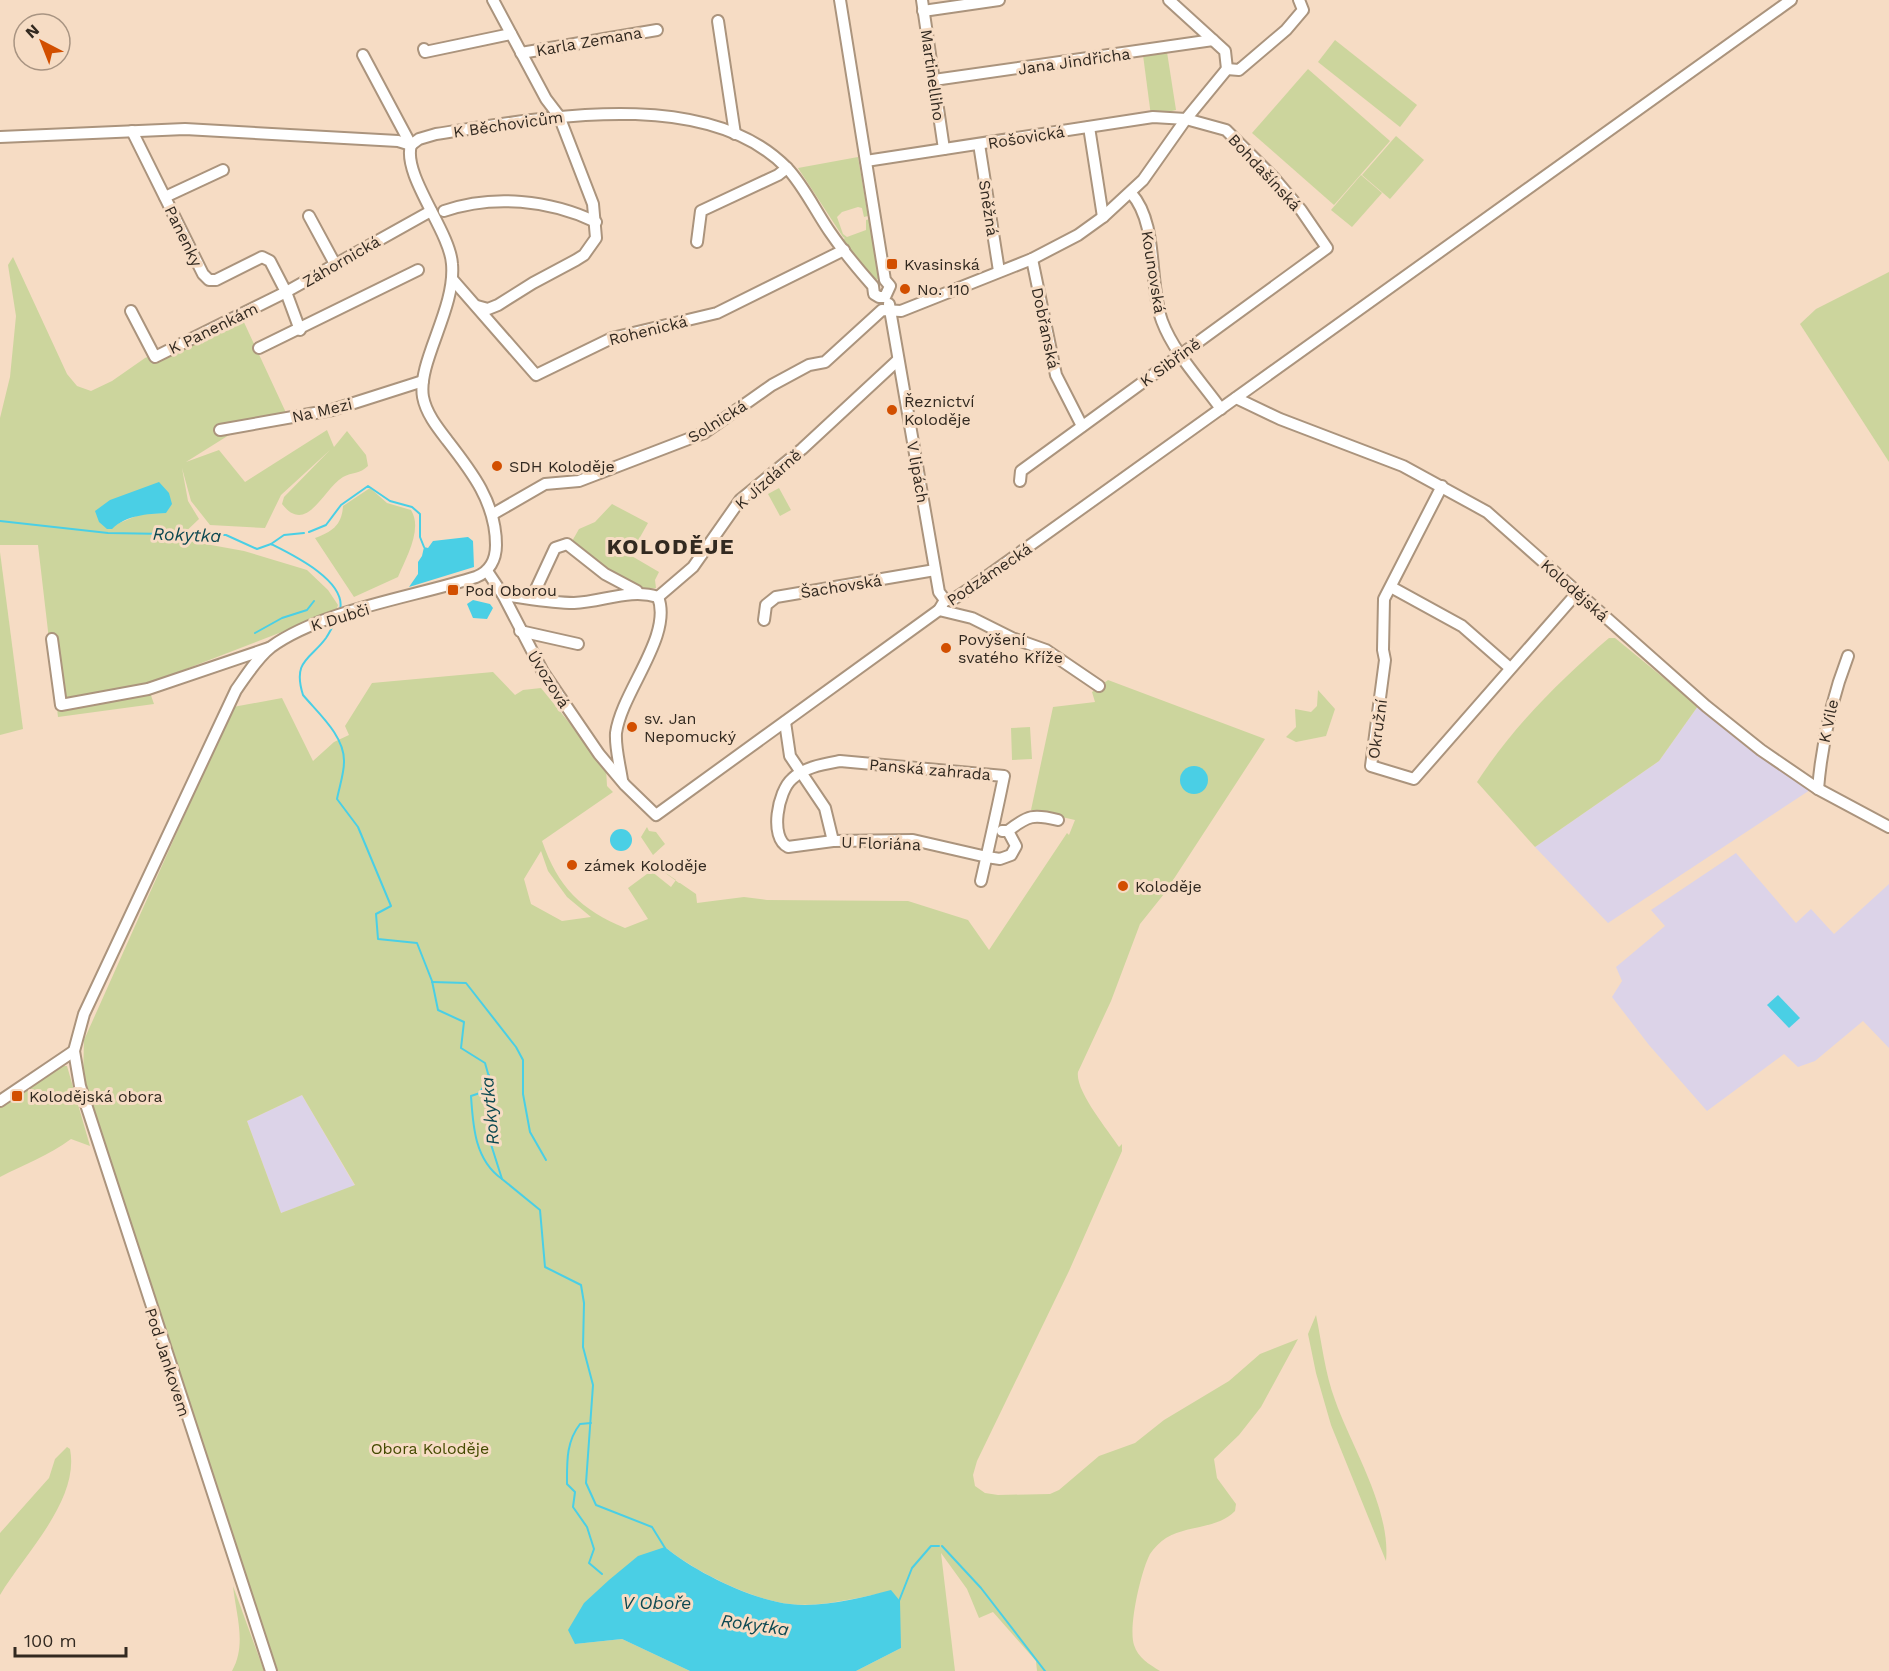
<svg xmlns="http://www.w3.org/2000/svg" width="1889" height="1671" font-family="'Work Sans',sans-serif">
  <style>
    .industrial { fill: #dcd3e8 }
    .green { fill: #ccd59d; fill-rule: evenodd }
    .water { fill: #4acfe5 }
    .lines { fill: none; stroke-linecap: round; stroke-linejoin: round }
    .stream { stroke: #4acfe5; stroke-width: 2 }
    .minor-casing { stroke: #ab947d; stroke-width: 14 }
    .minor { stroke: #fff; stroke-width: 10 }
    .poi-dot { fill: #d24f00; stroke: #f6dcc4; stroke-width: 2 }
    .labels { text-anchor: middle; stroke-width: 6; stroke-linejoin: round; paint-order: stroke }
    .street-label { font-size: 16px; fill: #322920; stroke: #f6dcc4 }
    .poi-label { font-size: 16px; fill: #322920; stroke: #f6dcc4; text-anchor: start }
    .park-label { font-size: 16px; fill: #444a01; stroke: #f6dcc4 }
    .water-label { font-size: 18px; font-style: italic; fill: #0c4851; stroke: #f6dcc4 }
    .district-label { font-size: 22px; font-weight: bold; letter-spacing: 1.5px; fill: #322920; stroke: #f6dcc4 }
  </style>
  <rect width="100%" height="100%" fill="#f6dcc4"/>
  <g class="industrial">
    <polygon points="1698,706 1810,790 1608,923 1535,847 1659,761"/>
    <polygon points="1736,853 1796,923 1811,909 1834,934 1889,884 1889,1048 1863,1021 1815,1061 1798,1067 1784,1054 1707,1111 1649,1045 1612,997 1622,981 1616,967 1665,926 1651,910"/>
    <polygon points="302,1095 355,1186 281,1213 247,1121"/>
  </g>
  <g class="green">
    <polygon points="1335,40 1417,105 1400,127 1318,62"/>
    <polygon points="1167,52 1176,110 1151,116 1143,55"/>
    <polygon points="1308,69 1390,141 1334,205 1252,133"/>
    <polygon points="1396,136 1424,160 1390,199 1362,175"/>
    <polygon points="858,157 868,216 864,217 862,208 858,207 842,212 837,217 843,234 847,237 866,230 866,220 870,219 879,279 874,280 842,240 845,238 843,237 798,168"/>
    <polygon points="1361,175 1382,193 1352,227 1331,210"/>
    <path d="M13,257L67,374L77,386L91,391L112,381L145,358L242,318L288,417L237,430L186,462L219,450L245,482L327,430L334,447L347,431L366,455L368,466C360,474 352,472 343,477C323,489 307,536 282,504L284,497L330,450L281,495L265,528L210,525L191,501L182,468L188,501L199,519L178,539L244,551L307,570L328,590L338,605L336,611L147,684L154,704L58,717L38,545H0V418L10,377L16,316L8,265ZM169,493L166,513L141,514L117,524Z"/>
    <polygon points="1889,272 1889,462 1800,324 1816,309"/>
    <path d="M370,488L387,503L411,510C423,529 406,558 398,577L354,597L315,538C332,532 342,525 343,506Z"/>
    <polygon points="779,488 791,510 780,516 768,494"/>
    <path d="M612,504L648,523L630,555L659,572L655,580L656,588C626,594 594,559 571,543L579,529L595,522Z"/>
    <polygon points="0,552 23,729 0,735"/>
    <path d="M1609,638H1615L1698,706L1659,761L1535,847L1477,782C1512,728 1560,680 1609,638Z"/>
    <path d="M493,672L515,695L523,690L541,688L606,768L607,786L613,792L542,841C558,887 581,910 625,928L648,919L628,888L651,871L671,887L676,880L657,867L679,883H680L696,894L697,903L744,897L767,900L908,901L968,920L989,950L1067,833L1069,835L1075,820L1031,810L1053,707L1095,702L1092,692L1108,680L1265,739L1164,894L1140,924L1111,1001L1078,1072C1075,1091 1108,1130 1119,1147L1122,1144V1151L1069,1271L977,1461L973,1475L975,1486L985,1493L998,1495L1050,1494L1059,1490L1099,1456L1135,1443L1164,1420L1229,1381L1260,1354L1298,1339L1261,1407L1239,1435L1214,1459L1217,1478L1236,1504L1235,1511C1218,1529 1187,1525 1166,1538C1160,1542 1154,1548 1150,1554C1141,1571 1128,1627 1134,1645C1138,1658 1149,1664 1160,1671H1037L1036,1661L993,1612L979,1618L967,1589L941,1553L955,1671H856L901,1648L891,1591C862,1597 819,1608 790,1604C752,1600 694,1571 665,1547L575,1644L622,1639L690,1671H278L171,1354L83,1079L84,1040L233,707L282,698L313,761L334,742L349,735L345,726L372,683ZM541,851L548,871L567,897L591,917L562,921L531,904L524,879ZM302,1095L355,1185L281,1213L247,1121Z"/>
    <polygon points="1318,690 1335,709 1326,736 1296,742 1286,737 1296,727 1295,709 1311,712 1317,706"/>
    <polygon points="1030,727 1032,759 1012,760 1011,728"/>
    <polygon points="647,827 649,831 656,832 665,844 653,855 641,837"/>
    <path d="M60,1066H67L90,1146L71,1139C48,1156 25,1164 0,1177V1108Z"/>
    <path d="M1316,1315C1322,1344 1325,1373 1335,1400C1352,1448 1391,1509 1386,1561L1331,1425L1316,1373L1308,1334Z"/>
    <path d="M67,1447L70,1449C80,1500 25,1553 0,1595V1533L49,1478L55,1459Z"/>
    <path d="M233,1586L264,1671H232C247,1644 236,1615 233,1586Z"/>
  </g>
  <g class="water">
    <path d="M159,482L169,493L172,504L166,513C147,514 126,515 112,529H107L99,522L95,511L110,500Z"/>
    <polygon points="468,537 473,541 474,567 409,587 418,574 418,562 422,556 424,547 428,548 433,541"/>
    <polygon points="473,600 490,604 493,608 487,619 473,618 467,604"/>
    <circle cx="1194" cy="780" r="14"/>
    <circle cx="621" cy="840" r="11"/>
    <polygon points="1778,995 1800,1018 1789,1028 1767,1005"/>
    <path d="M665,1547C695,1572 752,1600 790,1604C821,1608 861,1598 891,1590L900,1601L901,1648L856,1671H690L622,1639L575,1644L568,1630L584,1603L609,1580L638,1556Z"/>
  </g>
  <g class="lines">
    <g class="stream">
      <path d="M0,521L108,533L226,535L257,549L271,544C293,555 347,581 340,610"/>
      <polyline points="309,532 326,525 341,505 368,486 390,501 412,507 420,514 420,537 424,547"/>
      <polyline points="271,544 284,535 304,533"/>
      <path d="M336,621C332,627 330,632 326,638C311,659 292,660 303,695C318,713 345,736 344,762C344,774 339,788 337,799L358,827L391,906L376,914L378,939L417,943L432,981L438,1010L464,1022L461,1048L485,1063L491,1084L492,1109L489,1138L502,1179L540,1210L545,1267L581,1285L584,1303L583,1347L593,1385L586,1483L596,1505L652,1527L665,1548"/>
      <polyline points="255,633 282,618 307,610 314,601"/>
      <polyline points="432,982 466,983 516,1047 523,1060 523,1094 530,1132 546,1160"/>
      <path d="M489,1075L480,1093L471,1096C473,1127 475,1160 502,1179"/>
      <path d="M591,1423L580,1424C566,1442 567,1462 567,1484L575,1492L573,1507L587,1527L594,1549L589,1563L602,1574"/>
      <polyline points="942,1546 981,1588 1045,1671"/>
      <polyline points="899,1601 912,1568 931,1546 939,1546"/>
    </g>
    <defs>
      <g id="minor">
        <polyline points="922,0 944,149"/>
        <polyline points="1169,0 1225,51 1227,69"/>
        <polyline points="923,11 999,0"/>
        <polyline points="718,21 735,134"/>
        <polyline points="424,49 425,52 511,34"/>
        <polyline points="521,53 657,30"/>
        <polyline points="363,55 411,145"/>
        <polyline points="1227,69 1239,70 1286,30 1303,10 1299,0"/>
        <polyline points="934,80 1213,40"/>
        <polyline points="1089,127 1103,217"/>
        <polyline points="0,137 185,129 398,141 411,145"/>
        <polyline points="979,144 999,271"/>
        <path d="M411,145L419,139L436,134C538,119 705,84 787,168C804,186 816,212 830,232C843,251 858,269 873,286L874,294L879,297H885L890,286L885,280L840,0"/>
        <polyline points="866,161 1153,117 1186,119 1226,130 1274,178 1301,210 1327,248 1021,471 1020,481"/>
        <path d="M1131,193C1159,224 1148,282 1162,321C1174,353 1201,381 1221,409"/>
        <polyline points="165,197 223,170"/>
        <path d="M444,211C493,194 550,200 596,222"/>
        <polyline points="309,216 335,264"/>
        <polyline points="697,242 701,211 778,175 787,168"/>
        <polyline points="1032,259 1056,375 1082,426"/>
        <polyline points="453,280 536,375 612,338 717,313 844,250"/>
        <polyline points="889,304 939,592 945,600"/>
        <polyline points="477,306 488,309 498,305 533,283 576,260 584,255 596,238 593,204 559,116 546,99 493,0"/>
        <polyline points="131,311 155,357 286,292 270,261 262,257 216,280 209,280 203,274 132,131"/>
        <polyline points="300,330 286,292 431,211"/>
        <polyline points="259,348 418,270"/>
        <polyline points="1236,398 1280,419 1403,466 1487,512 1706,706 1761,750 1818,789 1889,827"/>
        <polyline points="220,430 332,410 423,381"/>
        <polyline points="1442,486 1384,599 1383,650 1385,660 1371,766 1414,779 1577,593"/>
        <polyline points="493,514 545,484 579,481 704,433 772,385 809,365 825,362 882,310 901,311 1032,259 1078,235 1103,217 1143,180 1186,119 1227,69"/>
        <polyline points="487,571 503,595 543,672 599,754 625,785 656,815 939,610 945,600"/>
        <polyline points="1391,587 1462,626 1510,668"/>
        <path d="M503,595C527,598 550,603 574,603C603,602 630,588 658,597"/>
        <polyline points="658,597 693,567 740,500 802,449 898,360"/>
        <polyline points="527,598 535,591 555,548 567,544 605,574 637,591"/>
        <polyline points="945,600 952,600 972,587 1791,0"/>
        <polyline points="939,610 972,618 1012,638 1046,650 1099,686"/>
        <polyline points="764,620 766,605 776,597 935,570"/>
        <polyline points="520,631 578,644"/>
        <polyline points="52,639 61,705 148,689 269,648"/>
        <polyline points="785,722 790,756 825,808 833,841"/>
        <path d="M622,780C620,766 615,748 616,733C622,691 673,636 658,597"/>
        <path d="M1818,789C1822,742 1831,700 1848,656"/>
        <path d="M1002,831H1008C1028,815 1034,814 1058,820"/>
        <path d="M981,881C989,846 997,811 1004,776L840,761C824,764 804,767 792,779C778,791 769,838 788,847L833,841L913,840L987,857L1000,859L1011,855L1016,846L1008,831"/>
        <polyline points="0,1101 74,1051"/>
        <path d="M271,1671L80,1086L74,1051L84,1014L236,690C246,676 257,658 271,647C322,610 414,597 476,577C489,572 496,560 496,545C496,503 472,472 447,440C437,427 426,413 423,397C417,362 456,309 452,264C450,231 402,175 411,145"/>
      </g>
    </defs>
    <use href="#minor" class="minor-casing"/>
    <use href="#minor" class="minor"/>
  </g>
  <g class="poi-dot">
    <rect x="886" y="258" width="12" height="12" rx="3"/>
    <circle cx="905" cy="289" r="6"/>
    <circle cx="892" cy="410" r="6"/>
    <circle cx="497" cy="466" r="6"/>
    <rect x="447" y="584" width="12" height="12" rx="3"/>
    <circle cx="946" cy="648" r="6"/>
    <circle cx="632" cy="727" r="6"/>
    <circle cx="572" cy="865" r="6"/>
    <circle cx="1123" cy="886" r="6"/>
    <rect x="11" y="1090" width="12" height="12" rx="3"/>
  </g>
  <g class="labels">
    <g class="street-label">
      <text transform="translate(589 41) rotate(-10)" y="6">Karla Zemana</text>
      <text transform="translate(1074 61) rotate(-8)" y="6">Jana Jindřicha</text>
      <text transform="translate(933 75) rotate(82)" y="6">Martinelliho</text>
      <text transform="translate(508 124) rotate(-8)" y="6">K Běchovicům</text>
      <text transform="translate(1026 137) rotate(-9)" y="6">Rošovická</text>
      <text transform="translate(1265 172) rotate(47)" y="6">Bohdašínská</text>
      <text transform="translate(989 208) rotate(81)" y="6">Sněžná</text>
      <text transform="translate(184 236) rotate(64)" y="6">Panenky</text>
      <text transform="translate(341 261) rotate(-30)" y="6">Záhornická</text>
      <text transform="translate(1154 272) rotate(81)" y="6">Kounovská</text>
      <text transform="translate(213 328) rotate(-26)" y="6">K Panenkám</text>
      <text transform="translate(1046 328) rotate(78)" y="6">Dobřanská</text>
      <text transform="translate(648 330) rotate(-14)" y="6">Rohenická</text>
      <text transform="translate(1170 362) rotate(-36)" y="6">K Sibřině</text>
      <text transform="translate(322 410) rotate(-13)" y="6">Na Mezi</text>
      <text transform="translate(717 421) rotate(-32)" y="6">Solnická</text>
      <text transform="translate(918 472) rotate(80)" y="6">V lipách</text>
      <text transform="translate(768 479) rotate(-41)" y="6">K Jízdárně</text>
      <text transform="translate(989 574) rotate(-34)" y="6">Podzámecká</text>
      <text transform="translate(841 586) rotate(-9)" y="6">Šachovská</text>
      <text transform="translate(1575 590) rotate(42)" y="6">Kolodějská</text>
      <text transform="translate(340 617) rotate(-17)" y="6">K Dubči</text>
      <text transform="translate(549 679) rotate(58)" y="6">Úvozová</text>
      <text transform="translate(1828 721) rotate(-78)" y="6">K Vile</text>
      <text transform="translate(1377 729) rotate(-82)" y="6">Okružní</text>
      <text transform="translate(930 769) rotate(5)" y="6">Panská zahrada</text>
      <text transform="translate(881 843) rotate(2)" y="6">U Floriána</text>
      <text transform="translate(168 1362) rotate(72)" y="6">Pod Jankovem</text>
    </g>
    <g class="poi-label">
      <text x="904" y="270">Kvasinská</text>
      <text x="917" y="295">No. 110</text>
      <text x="904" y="407">Řeznictví<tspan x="904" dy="18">Koloděje</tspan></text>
      <text x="509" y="472">SDH Koloděje</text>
      <text x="465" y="596">Pod Oborou</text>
      <text x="958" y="645">Povýšení<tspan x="958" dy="18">svatého Kříže</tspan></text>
      <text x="644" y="724">sv. Jan<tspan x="644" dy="18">Nepomucký</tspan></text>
      <text x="584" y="871">zámek Koloděje</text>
      <text x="1135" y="892">Koloděje</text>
      <text x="29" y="1102">Kolodějská obora</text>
    </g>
    <g class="park-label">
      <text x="430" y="1454">Obora Koloděje</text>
    </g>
    <g class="water-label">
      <text transform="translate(187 535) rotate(2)" y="6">Rokytka</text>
      <text transform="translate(490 1111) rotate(-95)" y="6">Rokytka</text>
      <text x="657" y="1609">V Oboře</text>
      <text transform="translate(755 1625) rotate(8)" y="6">Rokytka</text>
    </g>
    <g class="district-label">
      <text x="671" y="554">KOLODĚJE</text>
    </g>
  </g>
  <g transform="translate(42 42) rotate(318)"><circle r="28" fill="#f6dcc4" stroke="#a89482" stroke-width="1.5"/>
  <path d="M0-4.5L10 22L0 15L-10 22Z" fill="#d24f00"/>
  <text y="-9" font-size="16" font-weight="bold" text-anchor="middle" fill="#322920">N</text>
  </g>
  <path d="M15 1647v9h111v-9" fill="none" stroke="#322920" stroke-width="3"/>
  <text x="24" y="1647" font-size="18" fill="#322920" stroke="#f6dcc4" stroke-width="4.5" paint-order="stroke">100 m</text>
</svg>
